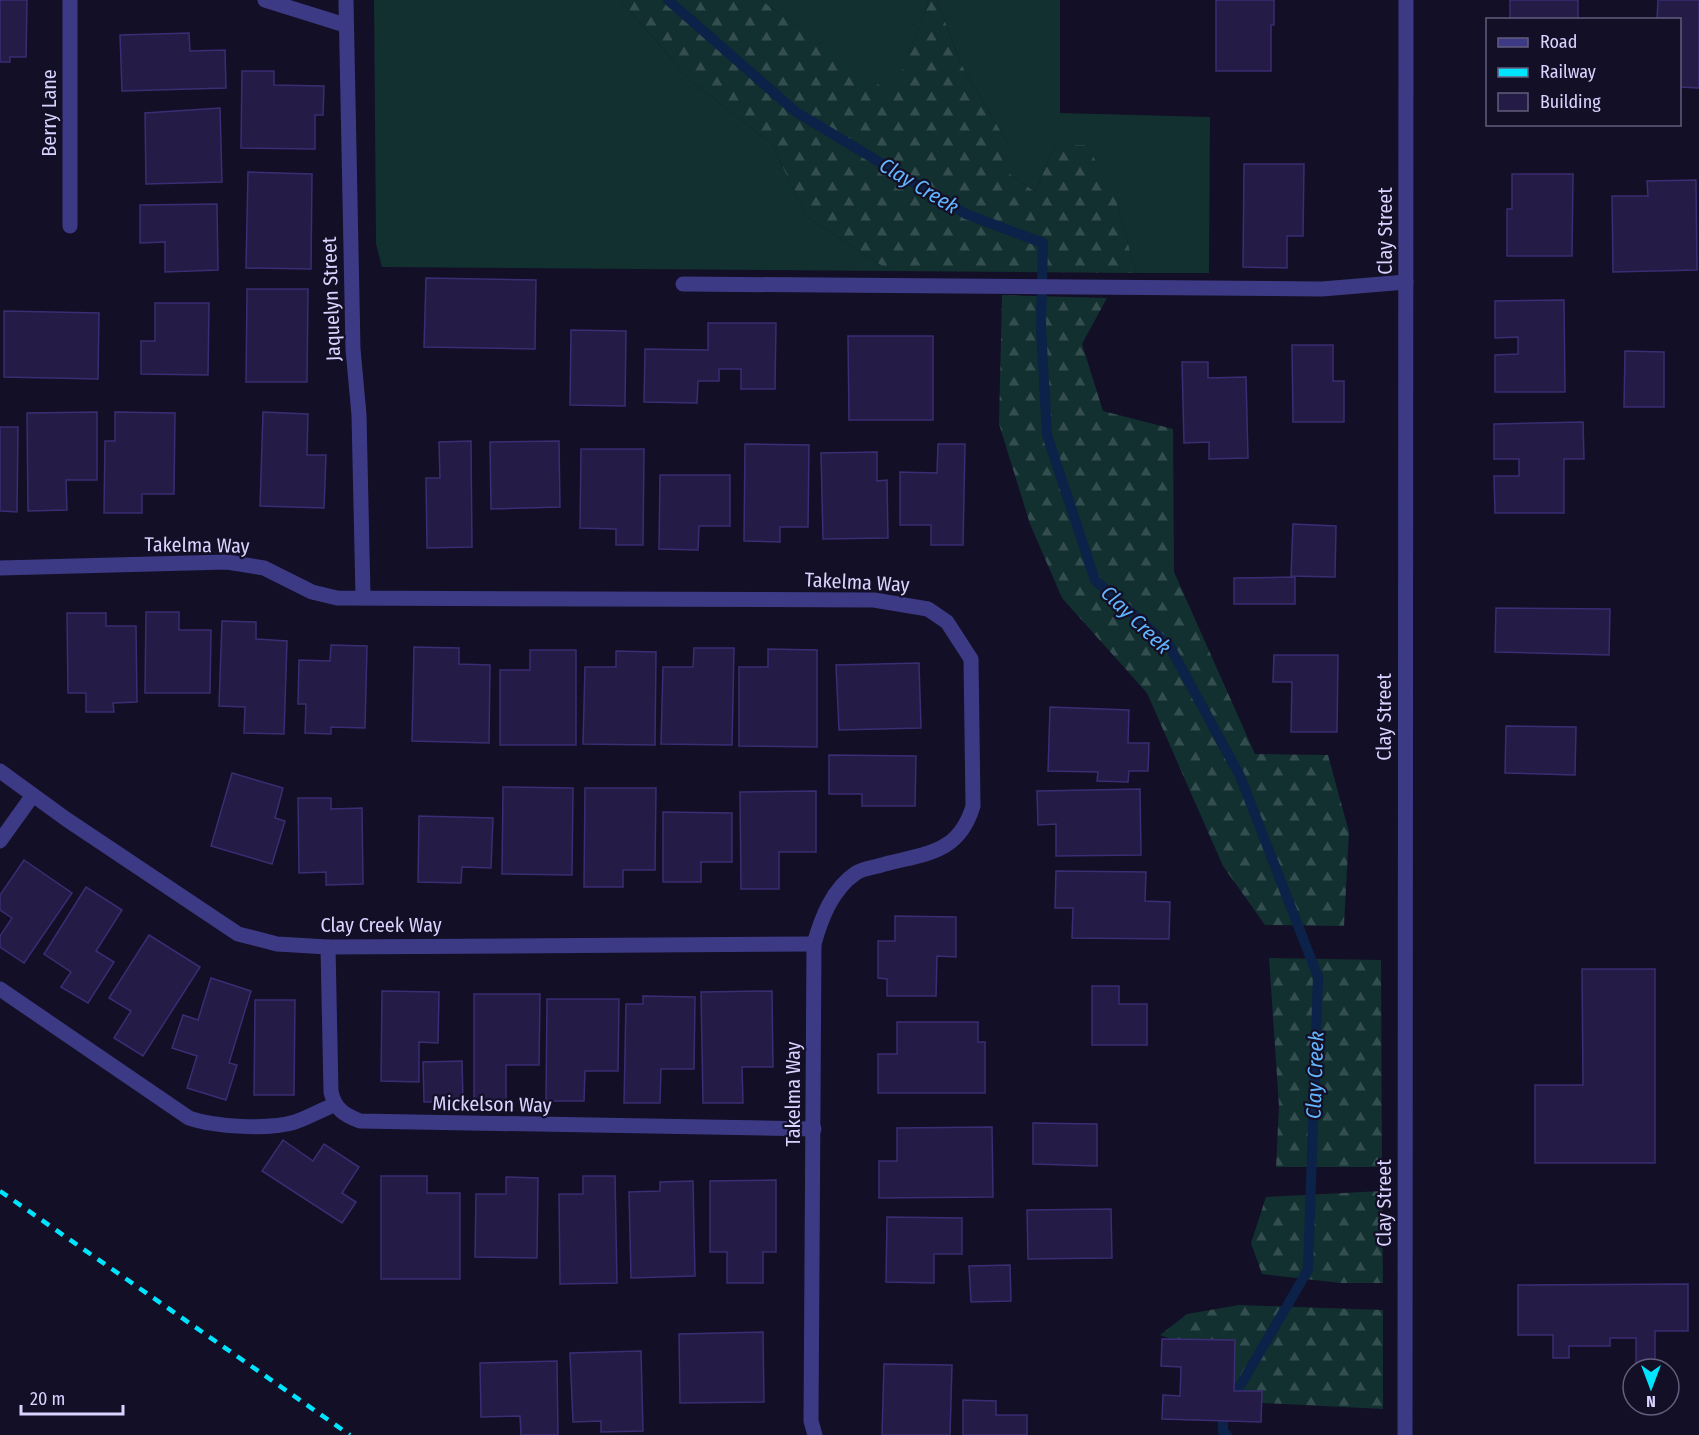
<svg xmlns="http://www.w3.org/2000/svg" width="1699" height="1435" font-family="'Fira Sans Condensed',sans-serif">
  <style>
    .grass { fill: #12302f }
    .forest { fill: url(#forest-firs) }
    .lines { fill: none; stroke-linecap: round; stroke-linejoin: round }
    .stream { stroke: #0c2248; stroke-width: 10 }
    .building { fill: #241b47; stroke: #3b2d73; stroke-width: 1.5 }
    .minor { stroke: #3d3a85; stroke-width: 15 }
    .rail { stroke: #00e5ff; stroke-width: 4.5; stroke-dasharray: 9 8; stroke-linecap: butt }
    .labels { text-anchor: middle; stroke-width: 4.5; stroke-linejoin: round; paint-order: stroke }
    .street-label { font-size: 20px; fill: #d9d4ff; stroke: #130f26 }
    .water-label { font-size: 21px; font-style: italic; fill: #62b6ff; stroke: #130f26 }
  </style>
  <defs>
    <pattern id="forest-firs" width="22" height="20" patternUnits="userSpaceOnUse" patternTransform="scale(1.5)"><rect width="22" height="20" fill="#12302f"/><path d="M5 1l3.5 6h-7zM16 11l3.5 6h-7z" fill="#344d4e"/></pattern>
  </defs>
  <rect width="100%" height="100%" fill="#130f26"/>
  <g class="grass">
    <polygon points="374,0 620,0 692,82 771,143 807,217 890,271 382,267 376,244"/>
    <polygon points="761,0 929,0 893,96"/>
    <polygon points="937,0 1060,0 1060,113 1210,117 1209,273 1136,273 1116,199 1055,145 1035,192 1010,174 1010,147 961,64"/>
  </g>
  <g class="forest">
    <polygon points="620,0 761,0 893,95 929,0 937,0 961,64 1010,147 1010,174 1035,192 1055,145 1087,145 1116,199 1136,273 890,271 807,217 771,143 692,82"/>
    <polygon points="1002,295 1107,298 1082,344 1103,411 1173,429 1174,572 1255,754 1328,755 1349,832 1344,926 1265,925 1223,866 1147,693 1062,598 1030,524 999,424"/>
    <polygon points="1269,958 1381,960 1382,1167 1276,1167 1279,1106"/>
    <polygon points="1382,1191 1383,1283 1341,1283 1262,1274 1251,1243 1266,1197"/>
    <polygon points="1239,1305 1383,1310 1383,1409 1244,1402 1208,1353 1160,1335 1187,1314"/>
  </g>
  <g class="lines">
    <polyline class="stream" points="668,0 796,112 966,214 1043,243 1041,328 1047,435 1095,580 1170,647 1240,776 1318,977 1308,1270 1223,1415 1223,1432 1227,1435"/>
  </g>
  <g class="building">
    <polygon points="0,0 27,0 26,57 10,57 10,62 0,62"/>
    <polygon points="1216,0 1274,0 1274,25 1271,25 1271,71 1216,71"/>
    <rect x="1510" y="0" width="68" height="20"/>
    <polygon points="1658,0 1699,0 1699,88 1680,87 1680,20 1657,20"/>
    <polygon points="189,33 190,51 225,50 226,88 122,91 120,35"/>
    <polygon points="242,71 274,71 274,85 324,86 323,115 315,115 315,149 241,148"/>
    <polygon points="220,108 222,182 146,184 145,113"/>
    <polygon points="1244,164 1304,164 1303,236 1287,236 1287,268 1243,267"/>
    <polygon points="248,172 312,174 311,269 246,268"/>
    <polygon points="1512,174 1573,174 1572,256 1507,256 1507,209 1512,209"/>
    <polygon points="1696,180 1697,270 1613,272 1612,196 1648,196 1647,181"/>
    <polygon points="217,204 218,270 165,272 165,242 140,243 140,205"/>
    <polygon points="426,278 536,280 535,349 424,347"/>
    <polygon points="247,289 308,289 307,382 246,382"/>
    <polygon points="1564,300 1565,392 1495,392 1495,355 1518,354 1518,337 1495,338 1495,301"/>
    <polygon points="155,303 209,303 208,375 141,374 141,341 155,341"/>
    <polygon points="4,311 99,313 98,379 4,377"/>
    <polygon points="708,323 776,323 775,389 741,389 741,369 719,369 719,381 698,381 697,403 644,402 645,349 708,350"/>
    <polygon points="571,330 626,331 625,406 570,405"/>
    <polygon points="848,336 933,336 933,420 849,420"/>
    <polygon points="1292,345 1333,345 1333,381 1344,381 1344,422 1293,422"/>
    <polygon points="1625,351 1664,352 1664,407 1624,407"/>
    <polygon points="1182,362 1208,362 1208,378 1246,377 1248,458 1209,459 1209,442 1184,443"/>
    <polygon points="97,412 97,480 66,480 67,510 28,511 27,413"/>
    <polygon points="115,412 175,413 174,494 142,494 142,513 104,513 105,441 115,441"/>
    <polygon points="263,412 308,414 307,455 326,455 324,508 260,506"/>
    <polygon points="1583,422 1584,459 1564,459 1564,513 1495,513 1494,476 1519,476 1519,459 1494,459 1494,424"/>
    <polygon points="0,427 18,427 17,512 0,511"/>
    <polygon points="471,441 472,547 427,548 426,478 440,478 439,442"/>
    <polygon points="559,441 560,507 491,509 490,442"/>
    <polygon points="745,444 809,445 808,527 780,527 780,542 744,541"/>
    <polygon points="938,444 965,444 963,545 931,545 931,525 900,525 900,472 937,473"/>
    <polygon points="581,449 644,449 643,545 616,545 616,529 580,528"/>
    <polygon points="877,452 877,481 887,480 888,538 823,539 821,453"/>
    <polygon points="660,475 730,475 730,526 699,526 698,550 659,549"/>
    <polygon points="1293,524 1336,526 1335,577 1291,576"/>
    <polygon points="1295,577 1295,604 1234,604 1234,578"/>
    <polygon points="1496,608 1610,609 1609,655 1495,652"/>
    <polygon points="146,612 179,612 179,630 211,630 210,693 145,693"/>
    <polygon points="67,613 106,613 106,626 136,626 137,702 113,703 114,712 86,712 86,693 68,693"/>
    <polygon points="222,621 256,622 256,639 287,641 284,734 244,733 245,707 219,706"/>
    <polygon points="331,645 367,646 365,728 331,727 331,734 305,733 306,704 298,704 299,660 330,661"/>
    <polygon points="414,647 459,648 459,664 490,665 489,743 412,741"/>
    <polygon points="694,648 734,648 732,745 661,744 663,667 693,667"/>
    <polygon points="768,649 817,650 817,747 739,746 739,667 768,667"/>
    <polygon points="530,650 576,650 576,745 500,745 500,670 530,670"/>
    <polygon points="616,651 656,652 655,745 583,744 585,667 616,667"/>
    <polygon points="1274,655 1338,655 1337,732 1291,732 1292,682 1273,682"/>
    <polygon points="919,663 921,728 839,730 836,665"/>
    <polygon points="1050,707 1129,710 1128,743 1149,743 1148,771 1129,771 1128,782 1097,781 1098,772 1048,771"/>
    <polygon points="1506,726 1576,727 1575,775 1505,773"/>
    <polygon points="829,755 916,756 915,806 862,806 862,794 829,794"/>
    <polygon points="232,773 283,788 275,818 285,821 272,864 211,846"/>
    <polygon points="503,787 573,788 572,875 502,874"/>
    <polygon points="585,788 656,788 655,870 623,870 623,887 584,887"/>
    <polygon points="1140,789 1141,855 1056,856 1056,824 1038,825 1037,791"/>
    <polygon points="816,791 816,852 779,852 779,889 741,889 740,792"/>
    <polygon points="298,798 331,798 331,809 362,808 363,884 326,885 326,872 299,873"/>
    <polygon points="663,812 732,813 732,862 701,862 701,882 663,882"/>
    <polygon points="419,816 493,818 491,868 462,867 461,883 418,882"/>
    <polygon points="24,860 72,893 24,963 0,947 0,936 12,918 0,910 0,895"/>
    <polygon points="1056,871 1146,872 1145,901 1170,902 1169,939 1072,938 1073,908 1055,908"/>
    <polygon points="86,887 122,910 96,951 114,962 88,1003 61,987 71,972 44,954"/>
    <polygon points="895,916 956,917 956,957 937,956 936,996 887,996 887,979 878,978 878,941 895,941"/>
    <polygon points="149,935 200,967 143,1056 114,1038 131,1011 109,998"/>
    <polygon points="1582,969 1655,969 1655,1163 1535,1163 1535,1085 1583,1085"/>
    <polygon points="211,978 251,991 229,1063 237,1065 226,1100 187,1088 197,1056 172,1048 183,1015 198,1020"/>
    <polygon points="1092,986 1119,986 1119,1004 1147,1004 1147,1045 1092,1045"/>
    <polygon points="382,991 439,992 438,1043 419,1042 419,1082 381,1081"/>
    <polygon points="772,991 773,1067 742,1067 743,1103 703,1103 701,992"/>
    <polygon points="474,994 540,994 539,1065 506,1065 506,1101 474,1101"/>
    <polygon points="643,996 695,997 694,1069 661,1069 660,1103 624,1103 626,1004 643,1004"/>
    <polygon points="547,999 619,999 618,1071 585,1071 584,1101 546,1101"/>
    <polygon points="255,1000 295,1000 294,1095 254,1095"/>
    <polygon points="897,1022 978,1022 978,1042 985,1042 985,1093 878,1093 878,1054 897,1054"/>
    <polygon points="462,1061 463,1101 424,1102 423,1062"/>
    <polygon points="1033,1123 1097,1124 1097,1166 1033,1164"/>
    <polygon points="992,1127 993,1197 879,1198 879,1161 897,1161 897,1128"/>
    <polygon points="283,1140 313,1161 324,1144 359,1167 342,1193 356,1202 342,1223 262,1171"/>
    <polygon points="381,1176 427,1176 427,1193 460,1193 460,1279 381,1279"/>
    <polygon points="583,1176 615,1176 617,1283 560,1284 559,1194 583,1194"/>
    <polygon points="506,1177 538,1178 537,1258 475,1257 476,1194 506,1194"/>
    <polygon points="776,1180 776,1252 763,1252 763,1283 727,1283 727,1252 710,1252 710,1181"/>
    <polygon points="693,1181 695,1276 631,1278 629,1192 660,1191 660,1182"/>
    <polygon points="1111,1209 1112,1258 1028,1259 1027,1210"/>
    <polygon points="887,1217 962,1218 962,1254 934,1254 934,1283 886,1282"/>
    <polygon points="1010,1265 1011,1301 971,1302 969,1266"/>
    <polygon points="1688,1284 1688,1331 1655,1331 1655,1369 1636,1369 1636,1338 1610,1338 1610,1346 1569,1346 1569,1358 1553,1358 1553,1335 1518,1335 1518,1285"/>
    <polygon points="763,1332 764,1402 680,1403 679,1334"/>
    <polygon points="1162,1339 1235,1340 1234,1391 1262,1391 1261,1422 1162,1419 1163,1395 1180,1396 1181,1367 1161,1366"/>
    <polygon points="641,1351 643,1431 601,1432 601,1421 573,1422 570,1353"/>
    <polygon points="557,1361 558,1435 521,1435 520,1416 481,1417 480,1363"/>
    <polygon points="884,1364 952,1365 950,1435 882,1435"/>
    <polygon points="963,1400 996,1401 996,1415 1027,1415 1027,1435 963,1435"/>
  </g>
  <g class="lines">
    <g class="minor">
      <polyline points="70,0 70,226"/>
      <polyline points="265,0 345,25"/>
      <polyline points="346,0 353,349 359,415 363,596"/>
      <polyline points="683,284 1322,289 1406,282"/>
      <path d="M0,568L227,562L264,568L312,592L337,598L874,600L928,609L947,622L971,659L973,806C958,857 921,853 878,866C870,868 862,869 856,873C832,889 821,919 814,944L811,1421L815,1435"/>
      <polyline points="0,771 66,819 238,934 277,944 328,947 814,944"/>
      <polyline points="0,841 33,795"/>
      <path d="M328,947L331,1092C335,1109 344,1115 360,1121L814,1129"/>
      <path d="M0,989L189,1118C215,1127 269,1130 295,1122C309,1117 321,1110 334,1105"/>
      <polyline points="1405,1435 1406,0"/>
    </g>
    <polyline class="rail" points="0,1191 350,1435"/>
  </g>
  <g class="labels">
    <g class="street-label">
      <text transform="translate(49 113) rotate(-90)" y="7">Berry Lane</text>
      <text transform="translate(1385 231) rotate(-90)" y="7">Clay Street</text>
      <text transform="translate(331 299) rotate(-92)" y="7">Jaquelyn Street</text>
      <text transform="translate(197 545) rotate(1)" y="7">Takelma Way</text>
      <text transform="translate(857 582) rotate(3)" y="7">Takelma Way</text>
      <text transform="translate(1384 717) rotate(-90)" y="7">Clay Street</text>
      <text x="381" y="932">Clay Creek Way</text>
      <text transform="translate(793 1094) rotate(-90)" y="7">Takelma Way</text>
      <text transform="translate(492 1104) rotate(1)" y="7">Mickelson Way</text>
      <text transform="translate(1384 1203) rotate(-90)" y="7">Clay Street</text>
    </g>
    <g class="water-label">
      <text transform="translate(919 186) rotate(31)" y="7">Clay Creek</text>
      <text transform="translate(1136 620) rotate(44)" y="7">Clay Creek</text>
      <text transform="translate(1315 1075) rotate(-88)" y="7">Clay Creek</text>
    </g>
  </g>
  <rect x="1486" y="18" width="195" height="108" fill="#130f26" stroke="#625e7d" stroke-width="1.5"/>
  <rect x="1498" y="38" width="30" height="9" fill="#3d3a85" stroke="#625e7d" stroke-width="1.5"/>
  <text x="1540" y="48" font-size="18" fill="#d9d4ff">Road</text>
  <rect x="1498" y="68" width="30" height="9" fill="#00e5ff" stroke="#625e7d" stroke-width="1.5"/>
  <text x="1540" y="78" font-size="18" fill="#d9d4ff">Railway</text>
  <rect x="1498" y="93" width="30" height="18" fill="#241b47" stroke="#625e7d" stroke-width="1.5"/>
  <text x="1540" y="108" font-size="18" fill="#d9d4ff">Building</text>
  <g transform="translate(1651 1387) rotate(180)"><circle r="28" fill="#130f26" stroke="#625e7d" stroke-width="1.5"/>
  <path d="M0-4.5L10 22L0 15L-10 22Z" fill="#00e5ff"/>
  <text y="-9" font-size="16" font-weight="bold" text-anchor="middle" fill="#d9d4ff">N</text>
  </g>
  <path d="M21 1405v9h102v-9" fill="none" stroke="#d9d4ff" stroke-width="3"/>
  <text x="30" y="1405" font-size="18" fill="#d9d4ff" stroke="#130f26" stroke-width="4.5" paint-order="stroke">20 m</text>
</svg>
